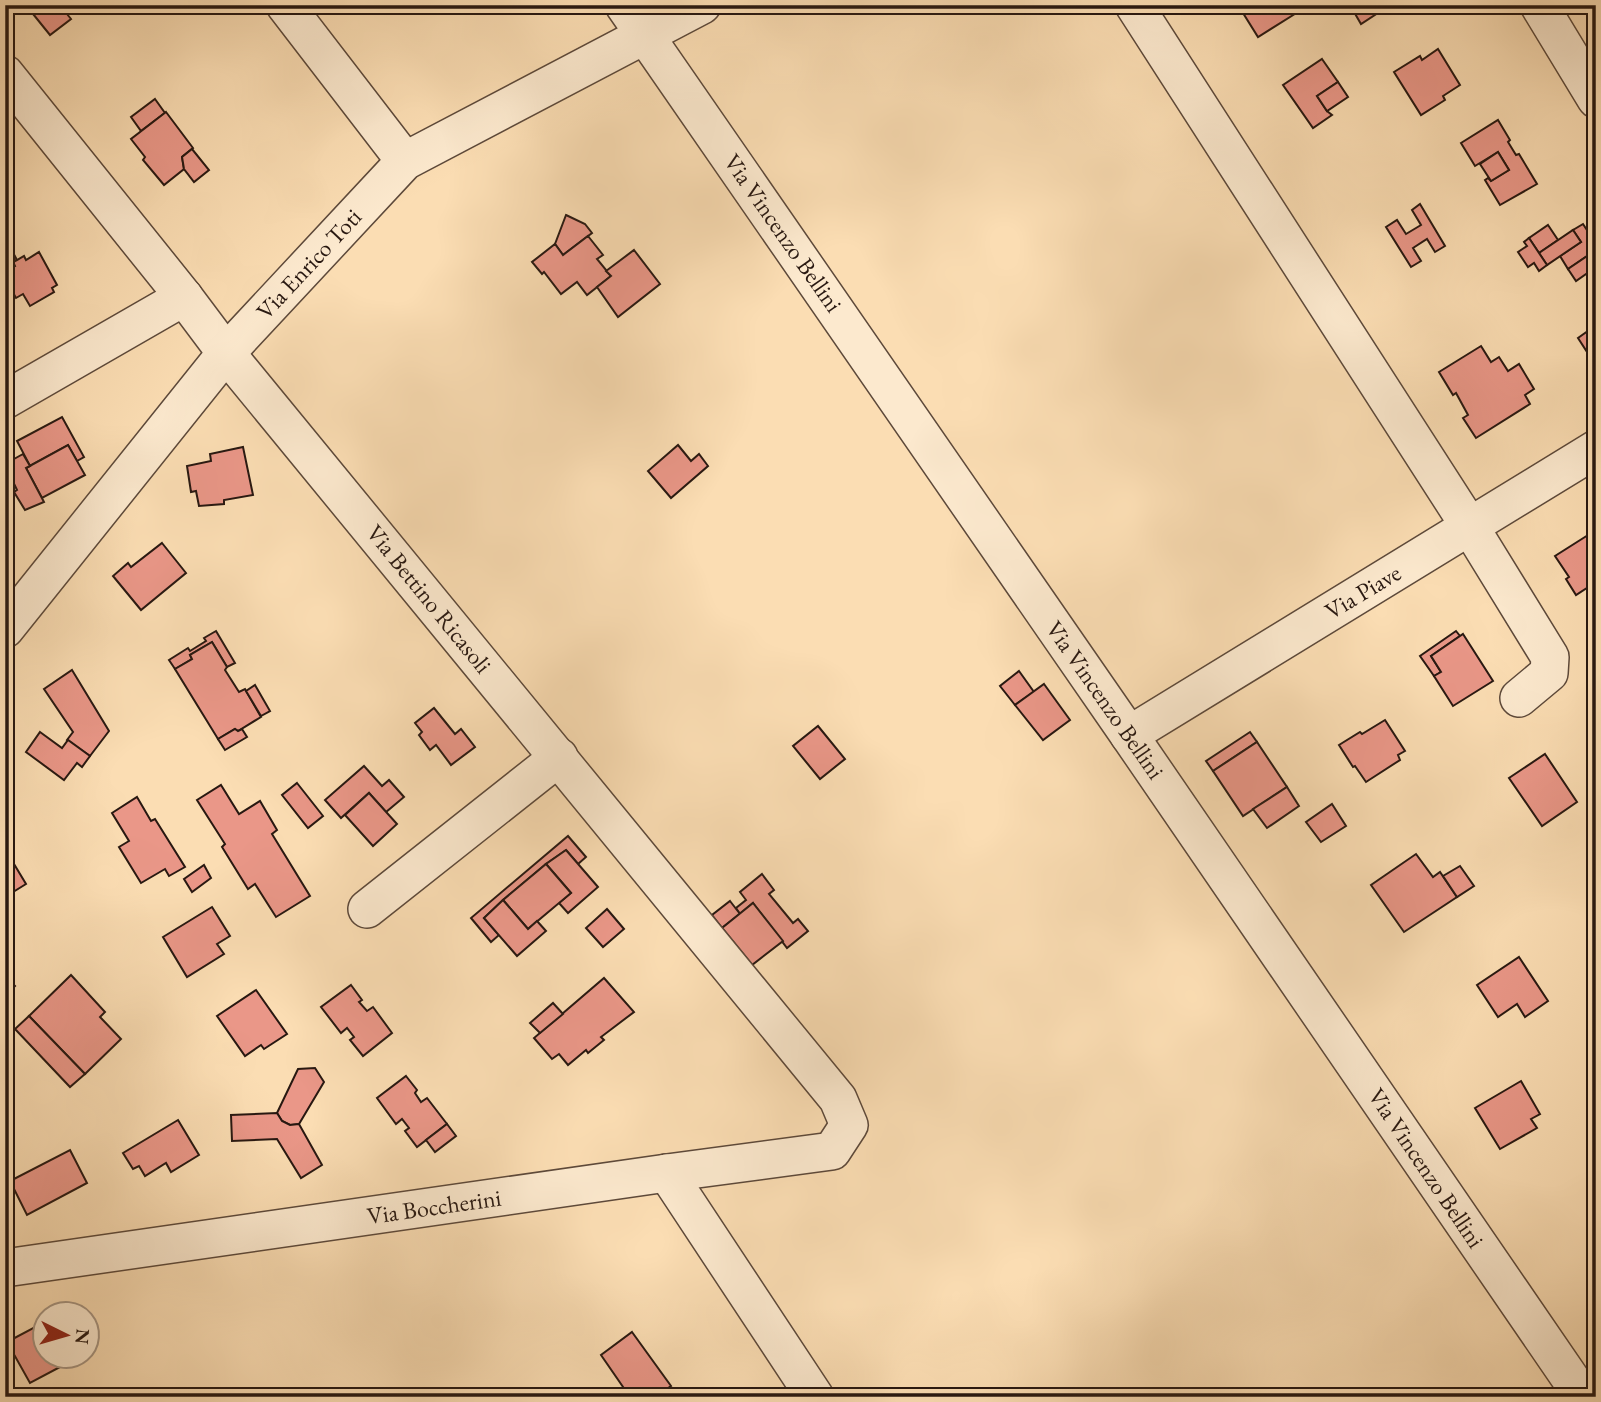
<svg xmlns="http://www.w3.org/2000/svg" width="1601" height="1402" font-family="'EB Garamond',serif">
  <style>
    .building { fill: #ea9788; stroke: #281811; stroke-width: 2 }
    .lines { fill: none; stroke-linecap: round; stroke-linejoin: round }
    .street-casing { stroke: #5d493a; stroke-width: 40 }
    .street { stroke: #fce9ce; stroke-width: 37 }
    .labels { text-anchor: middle; stroke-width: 5; stroke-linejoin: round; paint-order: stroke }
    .street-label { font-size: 24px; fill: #281811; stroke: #fce9ce }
  </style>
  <rect width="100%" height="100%" fill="#fbddb3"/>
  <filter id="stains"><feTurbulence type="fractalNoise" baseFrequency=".00286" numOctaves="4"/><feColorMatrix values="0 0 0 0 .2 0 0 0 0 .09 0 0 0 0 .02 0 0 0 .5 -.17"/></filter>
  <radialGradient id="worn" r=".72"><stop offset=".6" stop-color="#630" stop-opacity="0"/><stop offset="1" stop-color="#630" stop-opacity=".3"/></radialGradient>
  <g class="building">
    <polygon points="33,5 78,5 67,14 71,19 50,35 29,9"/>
    <polygon points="1238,5 1294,5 1298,12 1258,37"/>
    <polygon points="1350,5 1390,5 1361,24"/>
    <polygon points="1438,49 1460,85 1443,96 1445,100 1421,115 1394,72 1420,56 1422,60"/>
    <polygon points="1322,59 1338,82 1317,96 1327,111 1332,115 1313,128 1283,85"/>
    <polygon points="1338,82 1348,97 1327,111 1317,96"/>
    <polygon points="155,99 165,113 141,131 131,117"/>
    <polygon points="166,112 193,148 182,157 184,169 164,185 143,160 145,157 131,139"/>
    <polygon points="1498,120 1510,140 1508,142 1516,155 1519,154 1537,184 1500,205 1485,180 1488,178 1491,181 1509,170 1498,152 1475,166 1461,143"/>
    <polygon points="192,149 209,170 194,182 184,169 182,157"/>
    <polygon points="1498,152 1509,170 1491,181 1480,164"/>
    <polygon points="1420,204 1445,246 1435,252 1427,239 1413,248 1421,261 1411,267 1386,227 1397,220 1406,234 1421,225 1412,210"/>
    <polygon points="566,215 585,224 592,233 563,255 555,244"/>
    <polygon points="1583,224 1596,244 1596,250 1568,269 1560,256 1581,242 1573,230"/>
    <polygon points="1548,225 1558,240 1539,253 1529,238"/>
    <polygon points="1573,230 1581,242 1547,265 1539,253"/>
    <polygon points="588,236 603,255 597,259 611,276 587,295 577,282 561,294 544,272 542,274 532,262 555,244 563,255"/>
    <polygon points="1529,238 1547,265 1539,271 1534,263 1528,267 1518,252 1527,246 1524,242"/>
    <polygon points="9,245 17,260 13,262 15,266 5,271 5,247"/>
    <polygon points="634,250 660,284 618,317 597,287 611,276 606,271"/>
    <polygon points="1596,250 1596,267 1576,281 1568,269"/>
    <polygon points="39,252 57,285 52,288 54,292 30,306 23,294 16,298 5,278 5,271 15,266 13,262 17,260 24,256 26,260"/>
    <polygon points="1596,320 1596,350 1589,355 1578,338 1592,328 1589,324"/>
    <polygon points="1481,346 1491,362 1499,357 1508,371 1519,364 1534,389 1525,395 1530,404 1476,438 1463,418 1468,415 1456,393 1453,395 1439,372"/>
    <polygon points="62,417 84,457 77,461 68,445 30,466 17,441"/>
    <polygon points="68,445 85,475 42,498 26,468"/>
    <polygon points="678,445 691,461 699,454 708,466 671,498 648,471"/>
    <polygon points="243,447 253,495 224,500 224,504 199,506 196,491 191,492 187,466 211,461 210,454"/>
    <polygon points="23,454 30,466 26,468 44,502 25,510 14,492 17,490 5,465 5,464"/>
    <polygon points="1596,530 1596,582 1576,595 1566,579 1569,577 1555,556"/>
    <polygon points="162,543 186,573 141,610 113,576 128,563 131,567"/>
    <polygon points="216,631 235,663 227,667 212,642 190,655 192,659 175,669 169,660 188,648 190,651 206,641 204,638"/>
    <polygon points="1456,631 1460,636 1431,656 1441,672 1434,676 1420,656"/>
    <polygon points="1463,634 1493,681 1453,706 1434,676 1441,672 1431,656"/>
    <polygon points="212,642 227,667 225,670 239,692 245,689 261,717 238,731 235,729 218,739 175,669 192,659 190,655"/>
    <polygon points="72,670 109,731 90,756 67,740 73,732 44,689"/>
    <polygon points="1019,671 1034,692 1015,705 1000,686"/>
    <polygon points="1044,684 1070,720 1043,740 1015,705"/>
    <polygon points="255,685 270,711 261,716 246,691"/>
    <polygon points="434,708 455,734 461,729 475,747 451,765 436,745 430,750 419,735 422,732 415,723"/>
    <polygon points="1385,720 1405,751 1398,755 1400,760 1366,782 1355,766 1353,767 1339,745 1360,732 1362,734"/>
    <polygon points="818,726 845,759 820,779 793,746"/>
    <polygon points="235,729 238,731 242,729 247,737 225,750 218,739"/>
    <polygon points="40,732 62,748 68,740 90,756 82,767 77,763 64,780 26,752"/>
    <polygon points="1250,732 1257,742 1213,771 1206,761"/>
    <polygon points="1257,742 1287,787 1243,816 1213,771"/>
    <polygon points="1545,754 1577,802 1542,826 1509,778"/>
    <polygon points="364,766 382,786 389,780 404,797 386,812 369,793 341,818 325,800"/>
    <polygon points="297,783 323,816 308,828 282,795"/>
    <polygon points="221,785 239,814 260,801 277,830 272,834 310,896 276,917 255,884 248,889 222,847 225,844 197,800"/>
    <polygon points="1287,787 1299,806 1267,828 1253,809"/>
    <polygon points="369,793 397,824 373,846 345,815"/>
    <polygon points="137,797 151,821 155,819 185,867 169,876 165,869 141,883 119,847 129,841 112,813"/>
    <polygon points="1332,804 1346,826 1321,842 1306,822"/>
    <polygon points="568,836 586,857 578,864 566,850 546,864 503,900 484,918 499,935 491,942 471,918"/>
    <polygon points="5,849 26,884 5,897"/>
    <polygon points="566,850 598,887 568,913 559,903 571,893 546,864"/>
    <polygon points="1416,854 1433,877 1440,872 1457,897 1404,932 1371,885"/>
    <polygon points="546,864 571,893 528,929 503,900"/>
    <polygon points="204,865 211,878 192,892 184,879"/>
    <polygon points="1460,866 1474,886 1457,897 1443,876"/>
    <polygon points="762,874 774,890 769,894 793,923 798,919 808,931 787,948 753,903 740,914 736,908 746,900 740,892"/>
    <polygon points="503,900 528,929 537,921 546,931 517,956 484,918"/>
    <polygon points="730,901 740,914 722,928 712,915"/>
    <polygon points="753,903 783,941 752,965 722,928"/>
    <polygon points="212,907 230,936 217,944 224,954 187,977 163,937"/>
    <polygon points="607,909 624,929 603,947 586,928"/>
    <polygon points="1519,957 1548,1001 1525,1017 1517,1004 1498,1017 1477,985"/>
    <polygon points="71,975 105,1012 100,1017 121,1039 85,1074 29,1016"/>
    <polygon points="5,976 15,986 5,996"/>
    <polygon points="604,978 634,1012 601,1037 604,1040 588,1053 586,1050 568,1065 559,1054 552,1059 534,1038"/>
    <polygon points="351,985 362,1000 359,1002 367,1011 373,1007 392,1033 363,1056 350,1040 354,1037 347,1028 341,1033 321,1007"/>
    <polygon points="256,990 287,1034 264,1049 261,1045 245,1056 217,1016"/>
    <polygon points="553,1003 563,1014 540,1033 530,1023"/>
    <polygon points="29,1016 85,1074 70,1087 15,1029"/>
    <polygon points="315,1068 324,1082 299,1124 290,1125 282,1121 277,1113 298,1069"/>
    <polygon points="406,1076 417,1090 415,1093 421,1102 427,1098 447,1124 417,1147 405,1131 409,1128 402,1119 396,1124 377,1098"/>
    <polygon points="1521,1081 1540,1114 1531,1119 1537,1128 1500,1149 1475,1108"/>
    <polygon points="277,1113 282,1121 290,1125 299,1124 322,1165 301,1178 277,1139 232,1141 231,1115"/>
    <polygon points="178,1120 199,1155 171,1172 166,1163 145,1176 139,1166 133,1169 123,1153"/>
    <polygon points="447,1124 456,1136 435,1152 426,1140"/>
    <polygon points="70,1150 87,1183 27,1215 10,1181"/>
    <polygon points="37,1326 46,1341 46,1356 54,1356 60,1367 30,1383 7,1342"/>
    <polygon points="632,1332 671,1386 655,1397 630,1397 601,1355"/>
  </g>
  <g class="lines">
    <defs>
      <g id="street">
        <polyline points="285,5 405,161"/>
        <polyline points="624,5 1129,735 1583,1397"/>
        <polyline points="1134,5 1470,527 1550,657 1549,673 1519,698"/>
        <polyline points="1539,5 1596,99"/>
        <polyline points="5,74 184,297 226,353 838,1099 849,1125 832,1151 667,1173 5,1268"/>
        <polyline points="5,400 184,297"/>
        <polyline points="5,629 226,353 405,161 702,5"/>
        <polyline points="1129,735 1596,449"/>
        <polyline points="367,909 559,757"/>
        <polyline points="667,1173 815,1397"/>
      </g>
    </defs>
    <use href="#street" class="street-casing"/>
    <use href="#street" class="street"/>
  </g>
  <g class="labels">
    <g class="street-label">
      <text transform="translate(783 233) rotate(55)" y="8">Via Vincenzo Bellini</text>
      <text transform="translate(309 264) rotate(-47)" y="8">Via Enrico Toti</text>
      <text transform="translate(1363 592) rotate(-31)" y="8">Via Piave</text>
      <text transform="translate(429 599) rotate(51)" y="8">Via Bettino Ricasoli</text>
      <text transform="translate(1105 700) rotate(55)" y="8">Via Vincenzo Bellini</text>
      <text transform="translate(1426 1168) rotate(56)" y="8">Via Vincenzo Bellini</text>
      <text transform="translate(434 1207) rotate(-8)" y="8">Via Boccherini</text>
    </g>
  </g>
  <rect width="1601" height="1402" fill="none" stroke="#fbddb3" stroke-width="28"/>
  <rect x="7" y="7" width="1587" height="1388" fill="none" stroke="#281811" stroke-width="3.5"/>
  <rect x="14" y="14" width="1573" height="1374" fill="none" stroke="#281811" stroke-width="2"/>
  <g transform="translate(66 1335) rotate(95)"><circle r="33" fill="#fce9ce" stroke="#a79582" stroke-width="2"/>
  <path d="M0-5L12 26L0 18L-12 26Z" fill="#8f2418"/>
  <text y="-10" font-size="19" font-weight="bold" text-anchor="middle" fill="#281811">N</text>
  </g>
  <rect width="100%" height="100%" filter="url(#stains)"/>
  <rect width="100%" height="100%" fill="url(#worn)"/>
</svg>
